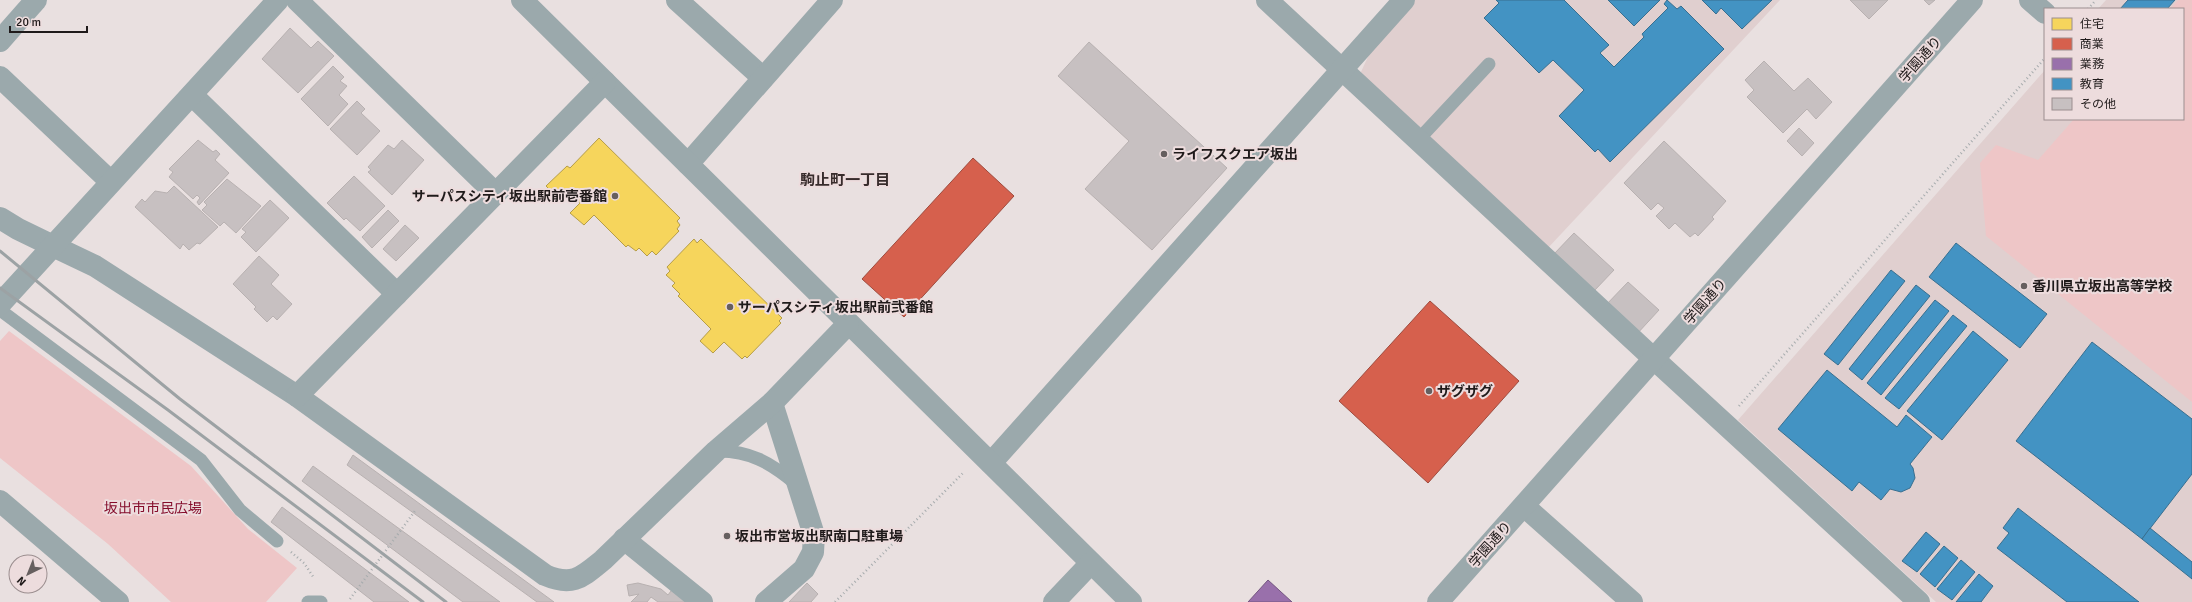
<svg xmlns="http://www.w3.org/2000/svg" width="2192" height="602" font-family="Signika,'Noto Sans JP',sans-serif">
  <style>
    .built { fill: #e0cfcf }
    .green { fill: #eec6c7 }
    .homes { fill: #f6d55c; stroke: #b69d48 }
    .shops { fill: #d6604d; stroke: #9f4b3e }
    .offices { fill: #9970ab; stroke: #745680 }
    .schools { fill: #4393c3; stroke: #386f90 }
    .building { fill: #c7c0c1; stroke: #b8b1b1 }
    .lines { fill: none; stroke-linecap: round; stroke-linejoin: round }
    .path { stroke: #a6abad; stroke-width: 2.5; stroke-dasharray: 1 3; stroke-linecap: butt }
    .service { stroke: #9ba9ac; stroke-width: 13 }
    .minor { stroke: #9ba9ac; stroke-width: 22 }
    .tertiary { stroke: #9ba9ac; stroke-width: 22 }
    .rail { stroke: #9ca2a4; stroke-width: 3 }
    .poi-dot { fill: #665f5f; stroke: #eddcdd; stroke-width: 1.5 }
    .labels { text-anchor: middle; stroke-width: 4; stroke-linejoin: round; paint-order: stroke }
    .street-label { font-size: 14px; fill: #1f1a1a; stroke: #eddcdd }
    .poi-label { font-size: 14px; font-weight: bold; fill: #1f1a1a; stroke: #eddcdd; text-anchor: start }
    .park-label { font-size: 14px; fill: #850d2c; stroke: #eddcdd }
    .neighbourhood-label { font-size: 15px; font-weight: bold; fill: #382c2c; stroke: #eddcdd }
  </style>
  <rect width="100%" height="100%" fill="#e9e0e0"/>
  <g class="built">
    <polygon points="1413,0 1780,0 1547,249 1360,74 1373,46"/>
    <polygon points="2106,0 2192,0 2192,602 1936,602 1738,420 2045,70 2045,119 2183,119 2183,9 2098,9"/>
  </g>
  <g class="green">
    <polygon points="2178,0 2192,0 2192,402 1986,236 1980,163 1996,145 2038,160 2074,119 2183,119 2183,9 2170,9"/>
    <polygon points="9,331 191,466 248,529 297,568 266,602 171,602 108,544 0,458 0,341"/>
  </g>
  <g class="homes">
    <polygon points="599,138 680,218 677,221 680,225 677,229 679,231 656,255 652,251 647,256 639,248 636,251 628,245 626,247 594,215 584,225 570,213 580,203 568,192 560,200 546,186 567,166 570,168"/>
    <polygon points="694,239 697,243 701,239 782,318 779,321 781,323 747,358 745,356 742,359 724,342 713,353 700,341 711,329 678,296 680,294 672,286 675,283 666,275 670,271 667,267"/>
  </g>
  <g class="shops">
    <polygon points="973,158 1014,196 904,317 862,279"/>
    <polygon points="1430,301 1519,381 1428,483 1339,401"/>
  </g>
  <polygon class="offices" points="1268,580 1292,602 1248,602"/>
  <g class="schools">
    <polygon points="1496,0 1564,0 1609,45 1600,53 1614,67 1644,37 1642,34 1668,8 1664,4 1667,0 1677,9 1681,6 1724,49 1610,162 1598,149 1595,152 1559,116 1584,90 1553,60 1539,73 1484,18 1499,3"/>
    <polygon points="1608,0 1660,0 1634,26"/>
    <polygon points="1702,0 1772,0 1742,29 1721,8 1716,14"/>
    <polygon points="2128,0 2175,0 2167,9 2120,9"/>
    <polygon points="1956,243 2047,314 2020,348 1929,277"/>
    <polygon points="1891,270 1905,281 1838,365 1824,354"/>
    <polygon points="1916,285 1930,296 1862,380 1849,369"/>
    <polygon points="1935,300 1949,311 1881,395 1867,383"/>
    <polygon points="1953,315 1967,326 1899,409 1885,398"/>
    <polygon points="1973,331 2008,360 1942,440 1907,411"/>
    <polygon points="2092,342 2192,419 2192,474 2142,539 2016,441"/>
    <polygon points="1827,370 1897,427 1906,415 1932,437 1910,464 1913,468 1915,478 1910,488 1901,492 1890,489 1881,500 1859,482 1852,491 1778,429"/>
    <polygon points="2018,508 2139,602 2067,602 1997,548 2009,533 2003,528"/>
    <polygon points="2150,528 2192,562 2192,579 2142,539"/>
    <polygon points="1926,532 1940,544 1917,572 1902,561"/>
    <polygon points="1944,546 1958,558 1935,587 1920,574"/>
    <polygon points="1961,560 1975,572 1952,600 1937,589"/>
    <polygon points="1979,574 1993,586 1981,602 1956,602"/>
  </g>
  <g class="building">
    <polygon points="1850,0 1888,0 1869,19"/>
    <polygon points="1924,0 1935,0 1929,5"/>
    <polygon points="290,28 311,48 318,41 334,56 298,93 262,59"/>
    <polygon points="1089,42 1227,168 1152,250 1085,189 1129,141 1058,76"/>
    <polygon points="1764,61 1794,91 1808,78 1832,102 1816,119 1807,109 1783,133 1747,97 1754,90 1745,80"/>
    <polygon points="333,66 344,77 340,81 347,86 339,95 348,104 328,126 301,99"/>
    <polygon points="357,101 365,109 361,113 380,131 357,155 330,129"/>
    <polygon points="1799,128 1814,143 1802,156 1787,141"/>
    <polygon points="198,140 213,152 216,150 220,154 215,160 229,173 199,205 197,202 200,198 197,195 193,199 169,177 173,172 169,169"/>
    <polygon points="402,140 424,160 392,195 368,172 371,170 368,167 388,145 394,149"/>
    <polygon points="1664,141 1726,201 1712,217 1714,219 1698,236 1695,233 1690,237 1675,223 1669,229 1656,216 1664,208 1658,203 1651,210 1624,183"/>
    <polygon points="354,176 385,206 360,231 346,218 344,220 327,203"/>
    <polygon points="227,179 261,206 236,233 224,222 220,226 202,210 207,205 204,202"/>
    <polygon points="174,186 218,227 200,244 197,243 189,250 183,244 180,249 135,207 142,199 145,202 155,191 167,193"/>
    <polygon points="270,200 289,218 256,252 241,237 246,232 242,229"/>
    <polygon points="388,210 399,221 372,248 362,237"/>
    <polygon points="405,225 419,238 396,261 383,249"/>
    <polygon points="1574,233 1614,270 1594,291 1554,254"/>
    <polygon points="259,256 279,275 271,284 292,304 277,320 273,316 267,322 254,309 256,307 233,284"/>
    <polygon points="1628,282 1659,310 1636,335 1605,306"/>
    <polygon points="353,455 554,602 537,602 347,465"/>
    <polygon points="313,466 500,602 463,602 302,481"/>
    <polygon points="282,507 409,602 374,602 271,522"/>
    <polygon points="638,583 661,589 668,595 674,587 691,602 658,602 651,597 647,602 631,602 639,594 629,596 627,585"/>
    <polygon points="807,583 818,594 811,602 789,602"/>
  </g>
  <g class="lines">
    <g class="path">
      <polyline points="2088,9 2096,0"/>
      <polyline points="1739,406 2045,58"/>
      <polyline points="291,552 304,563 314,578"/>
      <polyline points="350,599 415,511"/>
      <polyline points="835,602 963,473"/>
    </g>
    <g class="service">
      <polyline points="1419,139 1489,64"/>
      <polyline points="0,310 201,460 240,510 277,541"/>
      <path d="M716,451C749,450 771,463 796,484"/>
      <polyline points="308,602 321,602"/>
    </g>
    <g class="minor">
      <polyline points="297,0 495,193"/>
      <polyline points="677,0 763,78"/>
      <polyline points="1267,0 1654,359 1919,602"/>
      <polyline points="2030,0 2045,13"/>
      <polyline points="0,41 36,0"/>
      <polyline points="0,77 111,182"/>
      <polyline points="192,95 397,294"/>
      <polyline points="688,164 832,0"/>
      <polyline points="0,218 18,229 53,246"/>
      <polyline points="991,463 1404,0"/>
      <polyline points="1524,506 1632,602"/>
      <polyline points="624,539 702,602"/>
      <polyline points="766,602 804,569 813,552 814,535 772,403"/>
    </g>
    <g class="tertiary">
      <polyline points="522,0 1131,602"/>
      <path d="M53,246L95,266L297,396L545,575C573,587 582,577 603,560L716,451L772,403L848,324"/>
      <polyline points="0,304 278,0"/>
      <polyline points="297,396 605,82"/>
      <polyline points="0,501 118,602"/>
      <polyline points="1054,602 1091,563"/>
      <polyline points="1438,602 1972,0"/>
    </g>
    <g class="rail">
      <polyline points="0,251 180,399 446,602"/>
      <polyline points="0,288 168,410 423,602"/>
    </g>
  </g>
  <g class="poi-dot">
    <circle cx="1164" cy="154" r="4"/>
    <circle cx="615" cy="196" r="4"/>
    <circle cx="2024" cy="286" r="4"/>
    <circle cx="730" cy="307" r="4"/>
    <circle cx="1429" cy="391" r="4"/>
    <circle cx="727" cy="536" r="4"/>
  </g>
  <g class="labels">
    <g class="street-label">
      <text transform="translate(1920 59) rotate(-48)" y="5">学園通り</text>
      <text transform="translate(1705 301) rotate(-48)" y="5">学園通り</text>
      <text transform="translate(1490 544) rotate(-48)" y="5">学園通り</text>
    </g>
    <g class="poi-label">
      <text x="1172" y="159">ライフスクエア坂出</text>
      <text x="607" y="201" text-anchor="end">サーパスシティ坂出駅前壱番館</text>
      <text x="2032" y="291">香川県立坂出高等学校</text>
      <text x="738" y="312">サーパスシティ坂出駅前弐番館</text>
      <text x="1437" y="396">ザグザグ</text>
      <text x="735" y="541">坂出市営坂出駅南口駐車場</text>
    </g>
    <g class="park-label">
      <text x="153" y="513">坂出市市民広場</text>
    </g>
    <g class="neighbourhood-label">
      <text x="845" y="185">駒止町一丁目</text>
    </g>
  </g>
  <rect x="2044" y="8" width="140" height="112" fill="#eddcdd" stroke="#9b8e8f"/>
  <rect x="2052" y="18" width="20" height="12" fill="#f6d55c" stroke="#9b8e8f"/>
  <text x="2080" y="28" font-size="12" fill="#1f1a1a">住宅</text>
  <rect x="2052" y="38" width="20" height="12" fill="#d6604d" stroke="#9b8e8f"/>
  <text x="2080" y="48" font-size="12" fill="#1f1a1a">商業</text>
  <rect x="2052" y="58" width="20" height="12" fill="#9970ab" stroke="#9b8e8f"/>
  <text x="2080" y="68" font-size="12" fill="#1f1a1a">業務</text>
  <rect x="2052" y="78" width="20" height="12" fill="#4393c3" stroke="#9b8e8f"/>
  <text x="2080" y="88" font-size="12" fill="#1f1a1a">教育</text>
  <rect x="2052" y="98" width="20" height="12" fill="#c7c0c1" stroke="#9b8e8f"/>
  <text x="2080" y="108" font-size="12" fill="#1f1a1a">その他</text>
  <g transform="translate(28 574) rotate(223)"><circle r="19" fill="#eddcdd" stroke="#9b8e8f"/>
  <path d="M0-3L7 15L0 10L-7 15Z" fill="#665f5f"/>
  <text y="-6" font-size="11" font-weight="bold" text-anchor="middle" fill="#1f1a1a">N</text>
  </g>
  <path d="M10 26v6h77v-6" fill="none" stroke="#1f1a1a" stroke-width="2"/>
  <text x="16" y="26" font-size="12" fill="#1f1a1a" stroke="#eddcdd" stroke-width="3" paint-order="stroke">20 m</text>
</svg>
